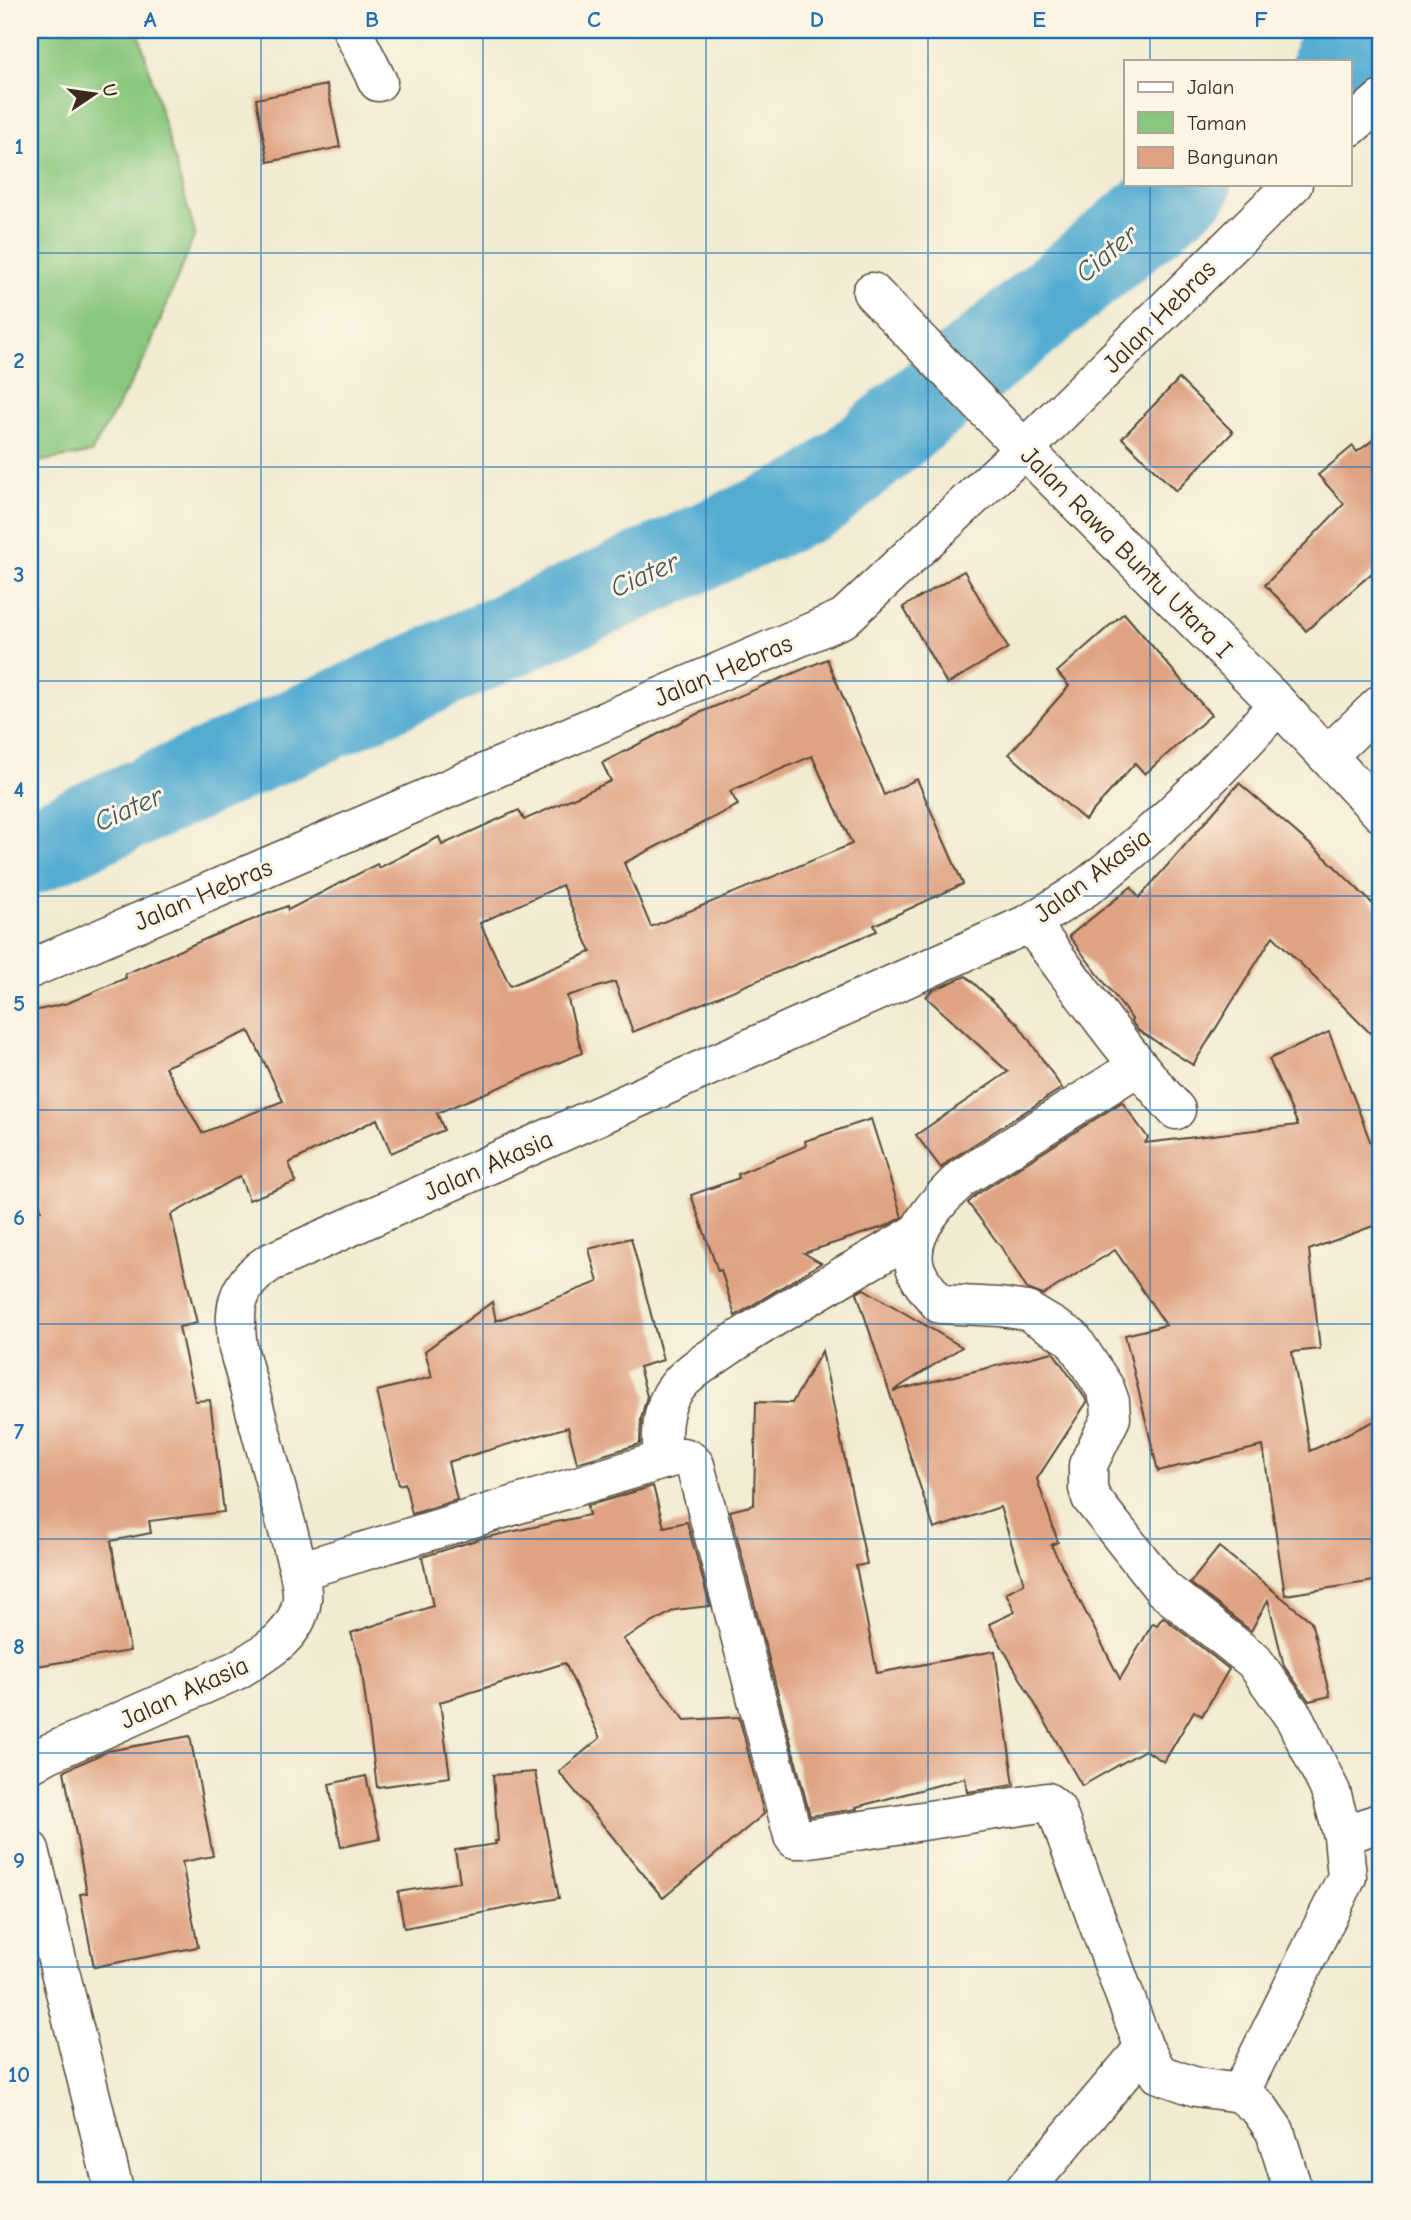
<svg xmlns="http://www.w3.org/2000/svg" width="1411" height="2220" font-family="'Comic Neue',sans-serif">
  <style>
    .green { fill: #89c77e; stroke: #62784e; stroke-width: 2 }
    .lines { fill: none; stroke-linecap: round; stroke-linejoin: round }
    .river { stroke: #53acd1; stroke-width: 86 }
    .building { fill: #dfa383; fill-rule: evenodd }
    .minor-casing { stroke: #564739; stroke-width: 41 }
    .minor { stroke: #fff; stroke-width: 38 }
    .grid { fill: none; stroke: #1f6fb2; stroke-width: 2; stroke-opacity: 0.55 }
    .labels { text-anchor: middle; stroke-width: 6; stroke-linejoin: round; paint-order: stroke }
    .street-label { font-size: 26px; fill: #3b2a1e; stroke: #fcf5e5 }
    .water-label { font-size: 28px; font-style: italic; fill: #43585d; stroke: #fcf5e5 }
    .neatline { fill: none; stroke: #1f6fb2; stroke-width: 2.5 }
    .grid-label { font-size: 23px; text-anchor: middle; font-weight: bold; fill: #1f6fb2 }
  </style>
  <rect width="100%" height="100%" fill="#fcf5e5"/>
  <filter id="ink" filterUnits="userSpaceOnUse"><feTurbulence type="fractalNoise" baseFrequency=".0143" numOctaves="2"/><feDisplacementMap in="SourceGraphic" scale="14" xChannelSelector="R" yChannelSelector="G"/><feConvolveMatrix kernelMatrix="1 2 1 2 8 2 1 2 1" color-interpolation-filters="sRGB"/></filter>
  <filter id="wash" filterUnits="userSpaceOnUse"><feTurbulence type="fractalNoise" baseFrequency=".00686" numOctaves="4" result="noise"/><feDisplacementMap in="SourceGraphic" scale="28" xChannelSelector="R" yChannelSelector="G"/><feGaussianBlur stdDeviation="1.57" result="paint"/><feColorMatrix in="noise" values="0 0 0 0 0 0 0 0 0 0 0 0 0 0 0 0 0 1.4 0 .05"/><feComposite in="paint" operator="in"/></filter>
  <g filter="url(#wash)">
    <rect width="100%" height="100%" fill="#f1ebd1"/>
    <polygon class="green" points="30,30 138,30 195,234 146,356 91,453 30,463"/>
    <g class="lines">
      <g class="river">
        <polyline points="1335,61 1372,30"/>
        <polyline points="30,852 815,496 1189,184"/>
      </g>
    </g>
    <g id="blocks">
      <g class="building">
        <polygon points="327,85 340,147 268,162 256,99"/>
        <polygon points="1179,379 1233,432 1176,491 1122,438"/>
        <polygon points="1381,434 1381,565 1306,631 1283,603 1265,585 1344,504 1318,475 1353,446 1357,452"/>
        <polygon points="964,571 1008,648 947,684 903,607"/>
        <polygon points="1124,613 1211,715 1145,774 1135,763 1085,820 1009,754 1069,686 1057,672"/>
        <path d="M827,659L884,795L917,779L963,884L874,925L877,931L633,1032L615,982L567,996L582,1053L437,1113L444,1130L391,1153L377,1119L289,1163L296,1182L249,1200L240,1176L171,1215L197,1323L179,1327L195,1401L210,1400L224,1512L149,1521L151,1533L111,1541L130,1651L30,1667V1211L41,1210L30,1158V1012L68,1003L126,978L125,974L217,934L287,906L288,910L377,864L379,868L439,837L442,845L519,810L524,820L611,781L602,763L697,714ZM812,756L852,844L651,927L624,863L738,805L730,791ZM562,885L591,952L510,986L480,923ZM249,1031L283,1101L202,1133L165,1067Z"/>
        <polygon points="1239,783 1327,859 1381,912 1381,1044 1273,936 1193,1065 1138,1030 1131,1021 1132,1019 1069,936 1131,887 1139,898"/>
        <polygon points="966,976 1018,1024 1062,1088 950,1160 941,1168 916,1135 1008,1072 926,997 931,991"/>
        <polygon points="1329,1032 1381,1170 1381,1223 1309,1250 1320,1349 1292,1352 1310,1451 1381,1418 1381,1580 1285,1595 1263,1446 1158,1471 1125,1335 1166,1325 1115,1250 1043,1295 1027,1289 1001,1247 968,1203 976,1195 1122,1102 1148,1138 1145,1143 1298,1125 1269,1059"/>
        <polygon points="871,1119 902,1217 886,1226 804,1253 821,1263 735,1316 721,1270 718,1271 691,1195 739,1178 738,1174 806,1146 805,1141"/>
        <polygon points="631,1238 663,1360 639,1367 647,1396 641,1419 640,1444 577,1463 568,1427 448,1462 457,1500 412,1514 405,1483 399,1485 377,1391 432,1377 425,1351 492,1302 496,1321 598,1282 589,1249"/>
        <polygon points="864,1289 962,1347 893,1391 1053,1352 1085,1398 1087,1402 1037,1479 1058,1542 1051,1545 1120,1679 1153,1623 1157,1625 1163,1617 1229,1669 1202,1716 1194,1711 1164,1762 1145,1750 1082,1786 989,1624 1015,1612 1006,1593 1024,1583 1000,1507 934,1529 857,1293"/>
        <polygon points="822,1351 867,1564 856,1566 877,1673 995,1651 1014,1785 967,1792 965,1778 856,1807 857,1809 810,1816 730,1511 754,1505 756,1402 792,1403"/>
        <polygon points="653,1486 664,1527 687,1522 710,1606 675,1610 623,1639 685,1720 739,1717 764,1814 663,1898 559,1772 600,1738 565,1663 440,1702 450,1777 377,1787 361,1665 351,1633 433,1606 422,1557 483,1538 589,1515 587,1506"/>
        <polygon points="1219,1547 1311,1621 1330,1696 1309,1701 1284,1666 1268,1600 1251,1631 1190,1583"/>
        <polygon points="190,1736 213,1856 182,1862 198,1947 94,1967 80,1894 87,1893 64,1771 108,1751"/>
        <polygon points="535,1772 559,1898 404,1928 398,1892 460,1882 455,1850 496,1844 495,1841 498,1841 493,1775"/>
        <polygon points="366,1776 380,1839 341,1847 329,1784"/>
      </g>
    </g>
  </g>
  <g filter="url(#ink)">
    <use href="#blocks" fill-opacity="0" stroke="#564739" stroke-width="2"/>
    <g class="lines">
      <defs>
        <g id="minor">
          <polyline points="352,30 378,82"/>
          <polyline points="1350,127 1381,100"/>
          <polyline points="872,292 1024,449 1278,704 1381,813"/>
          <polyline points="1328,755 1381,704"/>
          <path d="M1030,923C1078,986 1123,1051 1176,1110"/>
          <polyline points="30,969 844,618 1024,449 1293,184"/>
          <path d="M1137,1067L962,1178C941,1198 909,1230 914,1262C916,1278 930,1293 940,1304L1000,1307L1027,1311L1072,1338L1105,1388L1110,1402L1111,1418L1088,1465V1488L1091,1498L1163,1589L1254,1661L1295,1719L1331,1792L1343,1836L1347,1877L1240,2093"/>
          <path d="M663,1460C661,1436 660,1408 676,1388C689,1371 709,1360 726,1348C788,1306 855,1270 919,1232"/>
          <path d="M299,1571L663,1460C676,1457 685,1453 695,1465L793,1836L795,1839H804L1047,1802L1056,1809L1144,2048L1159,2074L1196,2087L1240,2093L1259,2108L1275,2131L1293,2190"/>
          <path d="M30,1764L47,1754L237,1670C265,1653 298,1636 302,1599C303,1590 300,1580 299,1571L238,1348C233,1310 234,1286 269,1263L1030,923C1050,910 1070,899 1089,885C1158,832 1221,769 1278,704"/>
          <polyline points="1343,1836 1381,1822"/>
          <polyline points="30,1850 114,2190"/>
          <polyline points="1024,2190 1144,2048"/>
        </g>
      </defs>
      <use href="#minor" class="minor-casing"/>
      <use href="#minor" class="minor"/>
    </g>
  </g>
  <path class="grid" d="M261,30V2190M483,30V2190M706,30V2190M928,30V2190M1150,30V61M1150,184V2190M30,253H1381M30,467H1381M30,681H1381M30,896H1381M30,1110H1381M30,1324H1381M30,1539H1381M30,1753H1381M30,1967H1381"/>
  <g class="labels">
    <g class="street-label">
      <text transform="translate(1159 316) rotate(-45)" y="9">Jalan Hebras</text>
      <text transform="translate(1127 552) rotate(45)" y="9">Jalan Rawa Buntu Utara I</text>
      <text transform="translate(723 670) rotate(-23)" y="9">Jalan Hebras</text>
      <text transform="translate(1092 875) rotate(-37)" y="9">Jalan Akasia</text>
      <text transform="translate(203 894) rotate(-23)" y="9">Jalan Hebras</text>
      <text transform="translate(488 1165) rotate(-24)" y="9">Jalan Akasia</text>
      <text transform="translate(184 1692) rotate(-25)" y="9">Jalan Akasia</text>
    </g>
    <g class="water-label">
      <text transform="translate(1106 253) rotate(-40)" y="10">Ciater</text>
      <text transform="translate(644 574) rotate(-24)" y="10">Ciater</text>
      <text transform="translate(128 808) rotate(-24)" y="10">Ciater</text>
    </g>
  </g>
  <rect width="1411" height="2220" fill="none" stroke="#fcf5e5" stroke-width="77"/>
  <rect x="1124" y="60" width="228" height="126" fill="#fcf5e5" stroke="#afa495" stroke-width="2"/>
  <rect x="1138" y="82" width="35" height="10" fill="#ffffff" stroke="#afa495" stroke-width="2"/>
  <text x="1187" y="94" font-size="21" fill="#3b2a1e">Jalan</text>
  <rect x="1138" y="112" width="35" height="21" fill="#89c77e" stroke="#afa495" stroke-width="2"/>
  <text x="1187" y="130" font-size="21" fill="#3b2a1e">Taman</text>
  <rect x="1138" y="147" width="35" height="21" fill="#dfa383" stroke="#afa495" stroke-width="2"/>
  <text x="1187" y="164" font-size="21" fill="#3b2a1e">Bangunan</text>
  <g transform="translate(94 94) rotate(77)" stroke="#fcf5e5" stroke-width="5" paint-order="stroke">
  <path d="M0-5L12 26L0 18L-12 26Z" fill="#3b2a1e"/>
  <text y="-10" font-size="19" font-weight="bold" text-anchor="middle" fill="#3b2a1e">U</text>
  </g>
  <rect x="38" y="38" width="1334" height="2144" class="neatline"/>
  <g class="grid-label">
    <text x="150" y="27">A</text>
    <text x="372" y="27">B</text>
    <text x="594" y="27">C</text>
    <text x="817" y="27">D</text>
    <text x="1039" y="27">E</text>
    <text x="1261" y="27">F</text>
    <text x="19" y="154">1</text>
    <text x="19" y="368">2</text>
    <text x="19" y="582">3</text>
    <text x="19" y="797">4</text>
    <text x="19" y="1011">5</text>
    <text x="19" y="1225">6</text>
    <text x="19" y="1439">7</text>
    <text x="19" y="1654">8</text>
    <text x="19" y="1868">9</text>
    <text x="19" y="2082">10</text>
  </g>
</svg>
